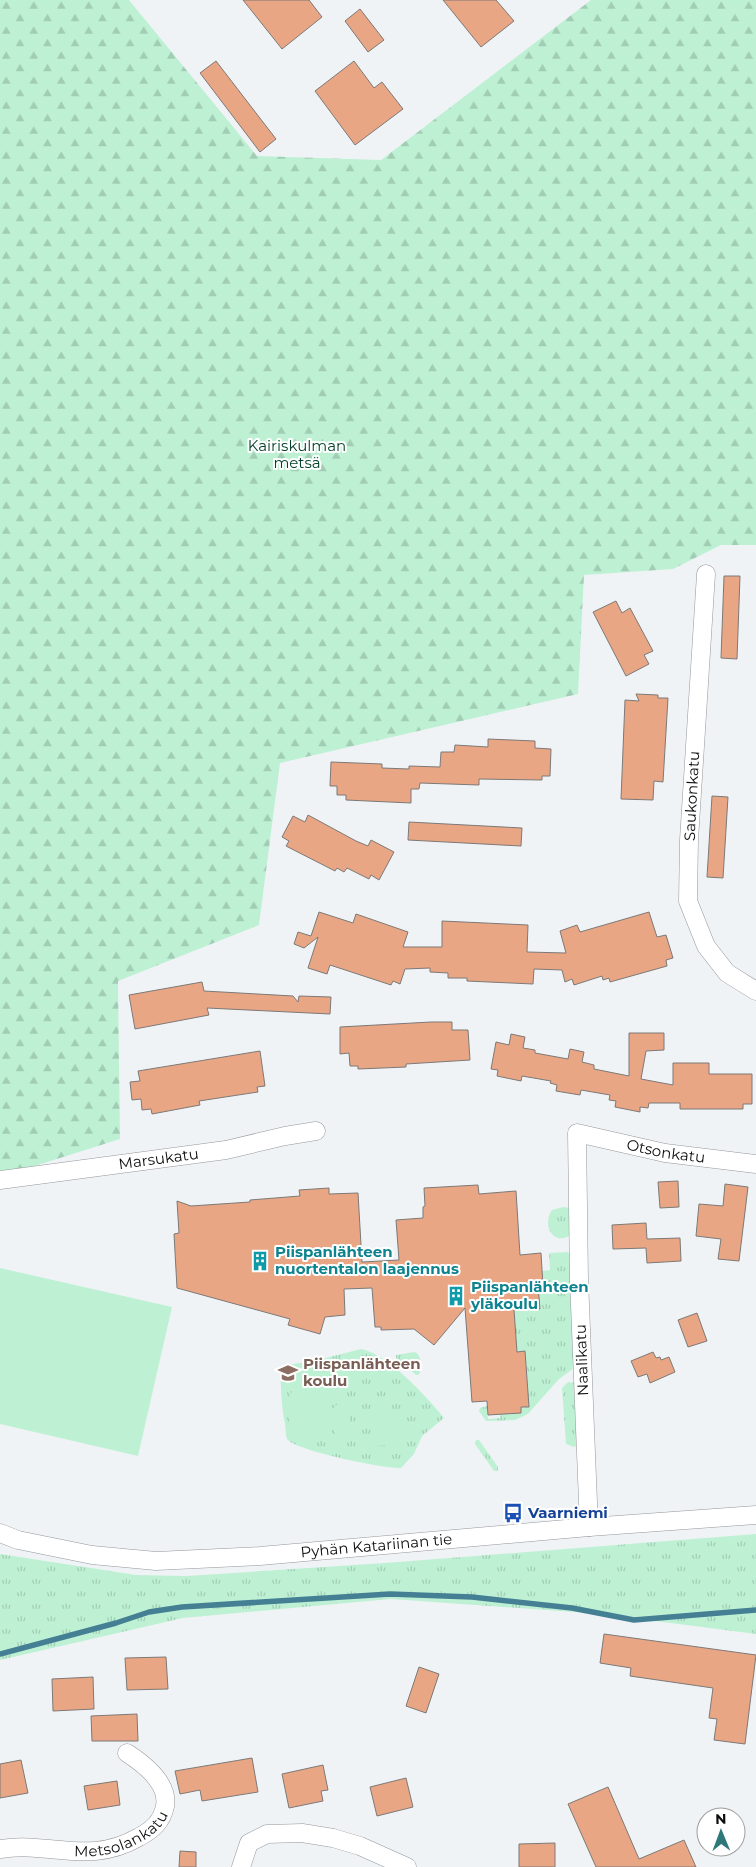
<svg xmlns="http://www.w3.org/2000/svg" width="756" height="1867" font-family="Montserrat,sans-serif">
  <style>
    .grass { fill: url(#grass-tufts) }
    .forest { fill: url(#forest-firs) }
    .garden { fill: #bef1d4 }
    .lines { fill: none; stroke-linecap: round; stroke-linejoin: round }
    .stream { stroke: #457f94; stroke-width: 5.5 }
    .building { fill: #e8a685; stroke: #7d7977 }
    .minor-casing { stroke: #95979b; stroke-width: 19 }
    .minor { stroke: #fff; stroke-width: 18 }
    .labels { text-anchor: middle; stroke-width: 4; stroke-linejoin: round; paint-order: stroke }
    .park-label { font-size: 15px; fill: #05422a; stroke: #fff }
    .street-label { font-size: 15px; fill: #0c0d0e; stroke: #fff }
    .culture-label { font-size: 15px; font-weight: bold; fill: #0d838f; stroke: #fff; text-anchor: start }
    .education-label { font-size: 15px; font-weight: bold; fill: #785e54; stroke: #fff; text-anchor: start }
    .transit-label { font-size: 15px; font-weight: bold; fill: #164399; stroke: #fff; text-anchor: start }
  </style>
  <defs>
    <pattern id="grass-tufts" width="24" height="20" patternUnits="userSpaceOnUse" patternTransform="scale(1.25)"><rect width="24" height="20" fill="#bef1d4"/><path d="M3 7l-1-3M5 7V3M7 7l1-3M15 17l-1-3M17 17v-4M19 17l1-3" fill="none" stroke="#a2cdb5"/></pattern>
    <pattern id="forest-firs" width="22" height="20" patternUnits="userSpaceOnUse" patternTransform="scale(1.25)"><rect width="22" height="20" fill="#bef1d4"/><path d="M5 1l3.5 6h-7zM16 11l3.5 6h-7z" fill="#a2cdb5"/></pattern>
  </defs>
  <rect width="100%" height="100%" fill="#f0f3f6"/>
  <g class="grass">
    <path d="M563,1207L571,1208V1235C552,1247 542,1224 552,1210Z"/>
    <polygon points="568,1252 573,1259 571,1306 574,1368 558,1380 528,1414 515,1420 486,1421 479,1411 480,1408 487,1406 488,1419 500,1418 500,1414 521,1407 529,1407 525,1351 517,1352 514,1310 539,1309 538,1286 543,1285 542,1271 550,1270 549,1253"/>
    <path d="M361,1349C388,1354 427,1397 444,1418L422,1436L414,1454L401,1468C385,1469 293,1450 287,1439C285,1434 286,1429 285,1424C281,1405 281,1386 280,1366L314,1361Z"/>
    <polygon points="414,1352 417,1353 420,1358 420,1373 418,1375 416,1375 396,1358 396,1355"/>
    <polygon points="568,1382 575,1383 578,1445 574,1447 566,1444 562,1388"/>
    <polygon points="476,1440 479,1440 498,1467 498,1471 494,1471 475,1444"/>
    <polygon points="756,1534 756,1634 601,1614 391,1599 183,1618 0,1660 0,1554 136,1575 187,1576 385,1563"/>
  </g>
  <polygon class="forest" points="0,0 129,0 257,156 381,160 591,0 756,0 756,545 721,545 673,569 584,575 578,694 280,763 259,925 118,981 120,1139 0,1177"/>
  <g class="garden">
    <polygon points="0,1268 172,1307 138,1456 0,1424"/>
    <path d="M325,1377L329,1440L293,1441L291,1440L288,1400C292,1384 311,1382 325,1377Z"/>
    <path d="M336,1405H342C351,1411 354,1439 337,1435L332,1429L331,1411Z"/>
    <polygon points="402,1410 404,1444 373,1446 370,1412"/>
  </g>
  <g class="lines">
    <polyline class="stream" points="0,1654 116,1623 149,1612 182,1607 390,1594 472,1597 572,1608 634,1620 756,1610"/>
  </g>
  <g class="building">
    <polygon points="243,0 309,0 322,17 282,49"/>
    <polygon points="443,0 496,0 514,21 481,47"/>
    <polygon points="360,9 384,40 368,52 345,21"/>
    <polygon points="216,61 276,139 260,152 200,73"/>
    <polygon points="354,61 374,88 382,82 403,109 355,145 315,91"/>
    <polygon points="724,576 740,576 737,659 721,658"/>
    <polygon points="616,601 622,613 630,608 653,651 644,655 649,664 626,676 593,612"/>
    <polygon points="636,694 658,695 658,698 668,698 663,782 654,781 653,800 621,799 625,700 639,701"/>
    <polygon points="488,739 535,741 535,748 551,749 550,776 542,776 542,780 479,779 479,785 420,783 419,789 411,789 411,803 346,800 346,795 337,795 337,786 330,786 331,762 382,764 382,768 409,769 409,766 440,767 441,752 454,752 455,745 488,747"/>
    <polygon points="712,796 728,797 723,878 707,877"/>
    <polygon points="308,815 356,841 368,846 371,840 394,852 379,880 371,875 369,879 347,868 344,872 337,868 335,871 286,846 289,841 282,837 293,816 305,822"/>
    <polygon points="409,822 522,828 521,846 408,840"/>
    <polygon points="319,912 353,923 356,914 408,932 403,947 442,947 442,921 528,925 527,952 566,953 560,931 577,925 580,932 649,912 657,937 666,935 673,958 666,960 667,966 610,982 609,978 603,980 602,976 574,985 572,979 565,982 562,970 534,969 533,984 467,981 467,978 448,978 448,973 430,972 430,968 405,969 400,984 393,981 391,985 330,965 327,974 308,968 318,937 304,948 294,944 298,932 311,936"/>
    <polygon points="202,982 204,991 293,996 298,1002 299,996 331,997 330,1014 207,1008 209,1015 135,1029 129,995"/>
    <polygon points="431,1022 452,1022 452,1030 468,1030 470,1060 406,1064 406,1067 358,1069 358,1066 350,1066 349,1053 340,1054 340,1027"/>
    <polygon points="629,1033 664,1033 664,1050 646,1051 641,1079 673,1085 673,1063 709,1063 709,1074 752,1074 752,1104 743,1104 743,1109 680,1109 680,1103 649,1103 648,1108 640,1107 640,1112 615,1107 616,1101 609,1100 610,1095 581,1090 580,1095 556,1091 557,1085 550,1083 551,1081 522,1076 521,1081 497,1076 498,1070 491,1069 496,1042 509,1045 511,1034 525,1037 523,1048 535,1050 535,1053 568,1059 570,1049 584,1052 582,1062 594,1065 594,1069 629,1076"/>
    <polygon points="260,1051 265,1086 257,1087 258,1092 199,1101 200,1105 152,1114 151,1109 142,1110 141,1099 132,1100 130,1082 140,1081 138,1071"/>
    <polygon points="678,1181 679,1207 660,1208 658,1182"/>
    <polygon points="725,1184 748,1187 739,1261 718,1259 721,1239 696,1236 699,1204 723,1206"/>
    <polygon points="478,1185 479,1194 516,1191 520,1255 541,1253 543,1286 538,1286 540,1309 514,1310 517,1352 525,1351 529,1407 521,1407 521,1413 488,1415 487,1401 472,1402 465,1308 434,1345 414,1329 381,1330 381,1327 375,1327 372,1288 344,1289 345,1315 325,1317 320,1334 288,1325 290,1319 177,1288 174,1234 179,1233 177,1201 191,1206 250,1202 250,1200 300,1196 299,1190 329,1188 329,1194 358,1193 362,1262 399,1260 396,1220 423,1218 423,1207 425,1206 424,1188"/>
    <polygon points="646,1223 647,1239 680,1238 681,1261 647,1263 646,1248 613,1249 612,1225"/>
    <polygon points="697,1313 707,1341 688,1347 678,1320"/>
    <polygon points="653,1352 656,1358 660,1357 661,1360 669,1357 675,1372 650,1383 647,1374 638,1377 631,1361"/>
    <polygon points="604,1634 756,1655 745,1744 714,1740 717,1719 709,1718 713,1688 630,1676 631,1668 600,1663"/>
    <polygon points="166,1657 168,1689 127,1690 125,1658"/>
    <polygon points="419,1667 439,1674 426,1713 406,1706"/>
    <polygon points="93,1677 94,1709 53,1711 52,1679"/>
    <polygon points="137,1714 138,1741 92,1741 91,1716"/>
    <polygon points="252,1758 258,1792 202,1801 200,1790 180,1794 175,1771"/>
    <polygon points="21,1760 28,1793 0,1798 0,1764"/>
    <polygon points="323,1765 328,1790 321,1791 323,1801 289,1808 282,1774"/>
    <polygon points="406,1778 413,1807 377,1816 370,1787"/>
    <polygon points="117,1781 120,1805 88,1810 84,1786"/>
    <polygon points="608,1787 639,1859 684,1840 696,1867 596,1867 568,1804"/>
    <polygon points="555,1843 555,1867 519,1867 519,1844"/>
    <polygon points="180,1851 196,1852 196,1867 179,1867"/>
  </g>
  <g class="lines">
    <defs>
      <g id="minor">
        <polyline points="706,574 689,840 688,901 706,946 727,973 756,991"/>
        <path id="s1" d="M0,1180L226,1150L285,1136L316,1131"/>
        <path id="s2" d="M589,1527L579,1280L577,1133L665,1153L756,1164"/>
        <path id="s3" d="M0,1533L18,1540L92,1555L156,1561L260,1556L589,1527L756,1515"/>
        <path id="s4" d="M0,1849C51,1841 89,1866 139,1837C152,1830 162,1822 165,1806C169,1783 144,1764 127,1753"/>
        <polyline points="241,1867 249,1843 267,1834 302,1833 333,1838 360,1846 407,1867"/>
      </g>
    </defs>
    <use href="#minor" class="minor-casing"/>
    <use href="#minor" class="minor"/>
  </g>
  <defs>
    <symbol id="building-bare" viewBox="-9 -9 18 18"><path d="M-4-6H4V6H1V3H-1V6H-4ZM-2.5-4.3h1.7v1.8h-1.7ZM.8-4.3h1.7v1.8H.8ZM-2.5-1h1.7V.8h-1.7ZM.8-1h1.7V.8H.8Z" fill="#0f9aa8" stroke="#fff" stroke-width="2.5" paint-order="stroke"/></symbol>
    <symbol id="school-bare" viewBox="-9 -9 18 18"><path d="M0-5L7-2L0 1L-7-2ZM-4 1L0 2.5L4 1V4Q0 6-4 4Z" fill="#8d6e63" stroke="#fff" stroke-width="2.5" paint-order="stroke"/></symbol>
    <symbol id="bus-bare" viewBox="-9 -9 18 18"><path d="M-5-6H5V4H4V6H2V4H-2V6H-4V4H-5ZM-3.5-4V0h7V-4ZM-3.5 1.2v1.5H-2V1.2ZM2 1.2v1.5H3.5V1.2Z" fill="#1a4fb4" stroke="#fff" stroke-width="2.5" paint-order="stroke"/></symbol>
  </defs>
  <g fill-rule="evenodd">
    <use href="#building-bare" x="246" y="1247" width="28" height="28"/>
    <use href="#building-bare" x="442" y="1282" width="28" height="28"/>
    <use href="#school-bare" x="274" y="1359" width="28" height="28"/>
    <use href="#bus-bare" x="499" y="1499" width="28" height="28"/>
  </g>
  <g class="labels">
    <g class="park-label">
      <text x="297" y="451">Kairiskulman<tspan x="297" dy="17">metsä</tspan></text>
    </g>
    <g class="street-label">
      <text transform="translate(692 796) rotate(-87)" y="5">Saukonkatu</text>
      <text dy="5" stroke="none"><textPath href="#s2" startOffset="485">Otsonkatu</textPath></text>
      <text dy="5" stroke="none"><textPath href="#s1" startOffset="160">Marsukatu</textPath></text>
      <text transform="translate(582 1360) rotate(-92)" y="5">Naalikatu</text>
      <text dy="5" stroke="none"><textPath href="#s3" startOffset="380">Pyhän Katariinan tie</textPath></text>
      <text dy="5" stroke="none"><textPath href="#s4" startOffset="126">Metsolankatu</textPath></text>
    </g>
    <g class="culture-label">
      <text x="275" y="1257">Piispanlähteen<tspan x="275" dy="17">nuortentalon laajennus</tspan></text>
      <text x="471" y="1292">Piispanlähteen<tspan x="471" dy="17">yläkoulu</tspan></text>
    </g>
    <g class="education-label">
      <text x="303" y="1369">Piispanlähteen<tspan x="303" dy="17">koulu</tspan></text>
    </g>
    <g class="transit-label">
      <text x="528" y="1518">Vaarniemi</text>
    </g>
  </g>
  <g transform="translate(721 1832) rotate(359)"><circle r="24" fill="#ffffff" stroke="#9e9e9f"/>
  <path d="M0-4L9 19L0 12L-9 19Z" fill="#2f787a"/>
  <text y="-8" font-size="14" font-weight="bold" text-anchor="middle" fill="#0c0d0e">N</text>
  </g>
</svg>
